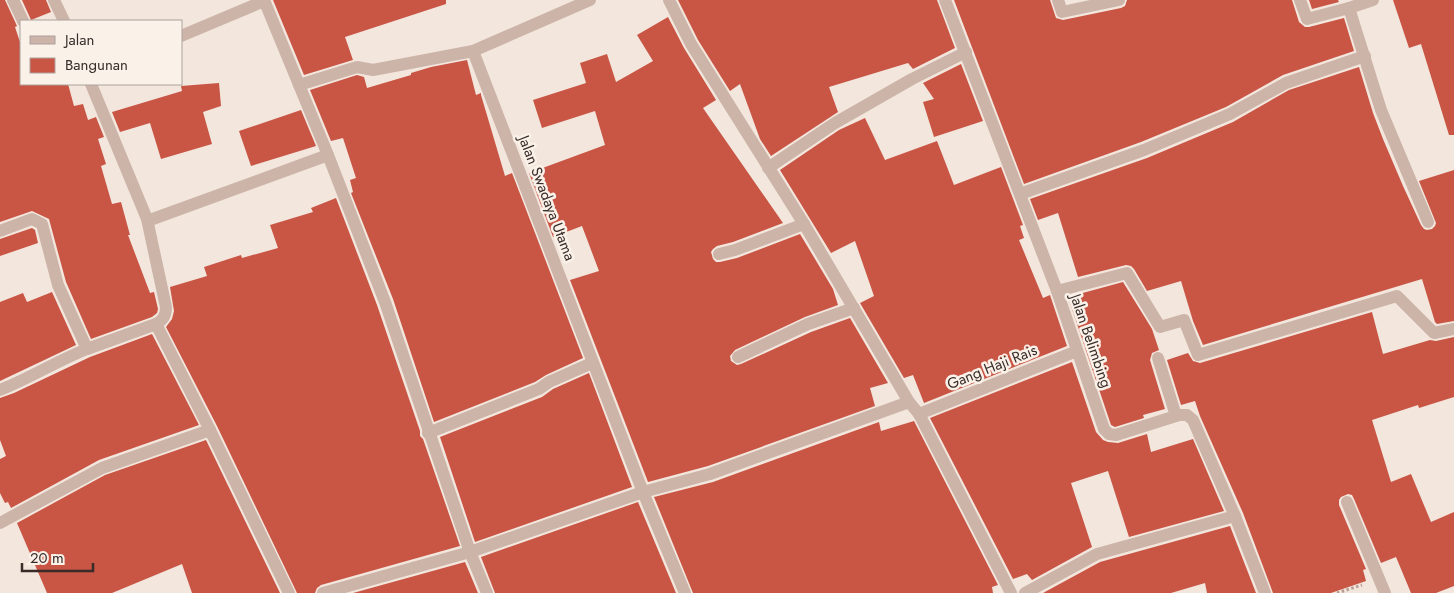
<svg xmlns="http://www.w3.org/2000/svg" width="1454" height="593" font-family="Jost,sans-serif">
  <style>
    .building { fill: #c95545 }
    .lines { fill: none; stroke-linecap: round; stroke-linejoin: round }
    .path { stroke: #b89e92; stroke-width: 3; stroke-dasharray: 2.5 2.5; stroke-linecap: butt }
    .minor { stroke: #ccb4a8; stroke-width: 12 }
    .labels { text-anchor: middle; stroke-width: 5; stroke-linejoin: round; paint-order: stroke }
    .street-label { font-size: 15px; fill: #382c29; stroke: #faf1e9 }
  </style>
  <rect width="100%" height="100%" fill="#f3e6dd"/>
  <g class="building">
    <polygon points="0,0 5,0 17,26 15,27 21,45 21,84 68,84 74,106 83,104 88,120 96,117 104,137 98,139 106,164 101,166 112,204 121,202 130,235 128,235 150,293 154,292 158,309 157,313 152,317 91,339 66,282 49,219 32,211 0,222"/>
    <polygon points="22,0 46,0 51,12 31,20"/>
    <polygon points="273,0 446,0 446,4 345,37 353,60 304,75"/>
    <polygon points="678,0 937,0 955,48 913,69 908,63 829,87 838,112 771,156 760,139 740,84 730,91 698,40"/>
    <polygon points="954,0 1050,0 1056,18 1063,20 1121,8 1125,6 1127,0 1292,0 1299,22 1305,27 1309,27 1344,18 1354,51 1283,75 1226,107 1141,142 1024,184"/>
    <polygon points="1309,0 1338,0 1339,2 1312,9"/>
    <polygon points="1393,0 1454,0 1454,135 1449,135 1421,44 1409,48"/>
    <polygon points="668,17 684,48 716,100 703,108 783,223 733,242 717,246 713,249 711,252 713,259 716,262 720,262 737,258 800,234 833,289 838,305 805,317 735,350 730,356 731,361 737,365 741,364 811,332 850,318 888,383 870,388 875,406 708,466 648,482 570,280 599,271 582,226 553,237 529,173 605,145 595,111 542,128 533,100 586,83 580,63 607,54 616,82 653,61 637,35"/>
    <polygon points="467,60 476,95 481,93 481,95 505,176 512,173 583,358 546,375 535,382 434,422 393,299 351,193 353,192 350,180 356,178 343,138 331,141 310,90 357,75 364,77 367,88 411,75 411,73 431,67"/>
    <polygon points="961,64 983,121 934,137 923,102 934,99 923,83"/>
    <polygon points="1359,67 1373,113 1383,139 1403,186 1421,225 1424,229 1427,230 1432,229 1435,226 1436,223 1419,181 1454,170 1454,321 1437,324 1435,322 1422,279 1203,345 1193,321 1181,281 1147,291 1134,269 1131,266 1126,265 1078,277 1058,213 1038,220 1030,199 1147,158 1233,122 1289,90"/>
    <polygon points="219,83 221,106 203,112 212,144 161,159 150,123 120,132 112,112 182,91 181,86"/>
    <polygon points="301,110 316,146 251,166 239,131"/>
    <polygon points="865,118 885,160 937,141 954,185 1001,167 1023,225 1020,226 1024,238 1019,240 1043,298 1050,295 1067,346 924,403 913,375 904,378 860,303 874,296 855,241 831,253 780,170 839,130"/>
    <polygon points="336,198 377,305 420,431 420,436 423,439 460,546 321,585 317,588 315,593 297,593 217,426 166,327 172,319 174,311 170,287 207,276 204,267 241,255 242,258 278,248 270,225 313,212 311,208"/>
    <polygon points="32,228 35,230 38,243 0,256 0,239"/>
    <polygon points="1123,282 1152,329 1159,350 1152,353 1150,360 1165,409 1143,415 1144,418 1115,427 1111,425 1068,297"/>
    <polygon points="52,292 76,345 0,381 0,302 23,293 27,302"/>
    <polygon points="1372,312 1383,354 1430,340 1436,341 1454,337 1454,397 1419,408 1418,405 1372,420 1391,482 1411,474 1431,522 1454,512 1454,586 1436,593 1411,593 1396,557 1381,563 1354,499 1352,495 1348,494 1341,497 1339,500 1339,505 1366,569 1363,570 1366,581 1331,593 1273,593 1243,513 1200,416 1195,401 1181,405 1167,360 1188,353 1193,361 1200,363"/>
    <polygon points="152,334 199,425 99,460 11,508 8,502 5,503 0,493 0,459 6,456 0,440 0,398 14,393 90,357"/>
    <polygon points="1072,362 1096,432 1103,440 1108,442 1118,443 1147,434 1151,452 1193,439 1224,511 1129,537 1108,471 1071,483 1092,547 1032,580 1027,574 1013,579 930,418"/>
    <polygon points="589,373 632,487 475,542 440,437 542,397 553,389"/>
    <polygon points="914,421 998,585 992,587 993,593 693,593 654,497 713,482 879,422 881,431"/>
    <polygon points="206,440 280,593 192,593 182,564 112,593 47,593 17,523 105,475"/>
    <polygon points="638,502 676,593 495,593 481,557"/>
    <polygon points="1230,526 1256,593 1207,593 1205,583 1171,593 1043,593 1100,562"/>
    <polygon points="465,562 478,593 353,593"/>
  </g>
  <g class="lines">
    <polyline class="path" points="1337,593 1362,585"/>
    <g class="minor">
      <polyline points="13,0 23,21"/>
      <polyline points="54,0 64,21"/>
      <polyline points="264,0 328,155 385,302 470,552 487,593"/>
      <polyline points="669,0 691,44 804,224 909,402 919,414 1011,593"/>
      <polyline points="945,0 1057,291 1104,429 1109,434 1116,435 1179,415 1187,415 1193,420 1235,516 1265,593"/>
      <polyline points="1058,0 1062,12 1119,0"/>
      <polyline points="1300,0 1307,19 1349,8 1373,0"/>
      <polyline points="1349,8 1381,110 1428,222"/>
      <polyline points="181,36 264,1"/>
      <polyline points="473,51 590,0"/>
      <polyline points="91,84 147,219 150,220 328,155"/>
      <polyline points="299,85 357,67 373,70 473,51 643,492 685,593"/>
      <polyline points="768,168 835,123 912,79 966,52"/>
      <polyline points="1020,194 1144,150 1230,114 1286,83 1365,56"/>
      <path d="M147,219L166,307C166,316 163,320 156,324"/>
      <polyline points="0,231 32,219 42,224 58,285 87,349 156,324 210,430 289,593"/>
      <polyline points="719,254 735,250 804,224"/>
      <polyline points="1057,291 1127,273 1160,327 1184,320 1198,355 1397,296 1434,333 1454,329"/>
      <polyline points="738,357 808,324 854,308"/>
      <polyline points="1158,358 1176,416"/>
      <path d="M0,390C30,378 57,361 87,349"/>
      <polyline points="919,414 1077,351"/>
      <polyline points="428,433 539,389 549,382 592,363"/>
      <polyline points="1347,502 1385,593"/>
      <polyline points="0,523 102,468 210,430"/>
      <polyline points="323,593 470,552 643,492 710,474 909,402"/>
      <polyline points="1025,593 1097,554 1235,516"/>
    </g>
  </g>
  <g class="labels">
    <g class="street-label">
      <text transform="translate(547 198) rotate(69)" y="5">Jalan Swadaya Utama</text>
      <text transform="translate(1091 341) rotate(71)" y="5">Jalan Belimbing</text>
      <text transform="translate(992 367) rotate(-22)" y="5">Gang Haji Rais</text>
    </g>
  </g>
  <rect x="20" y="20" width="162" height="65" fill="#faf1e9" stroke="#aca29c"/>
  <rect x="30" y="36" width="25" height="8" fill="#ccb4a8" stroke="#aca29c"/>
  <text x="65" y="45" font-size="15" fill="#382c29">Jalan</text>
  <rect x="30" y="58" width="25" height="15" fill="#c95545" stroke="#aca29c"/>
  <text x="65" y="70" font-size="15" fill="#382c29">Bangunan</text>
  <path d="M22 563v8h71v-8" fill="none" stroke="#382c29" stroke-width="2.5"/>
  <text x="30" y="563" font-size="15" fill="#382c29" stroke="#faf1e9" stroke-width="4" paint-order="stroke">20 m</text>
</svg>
